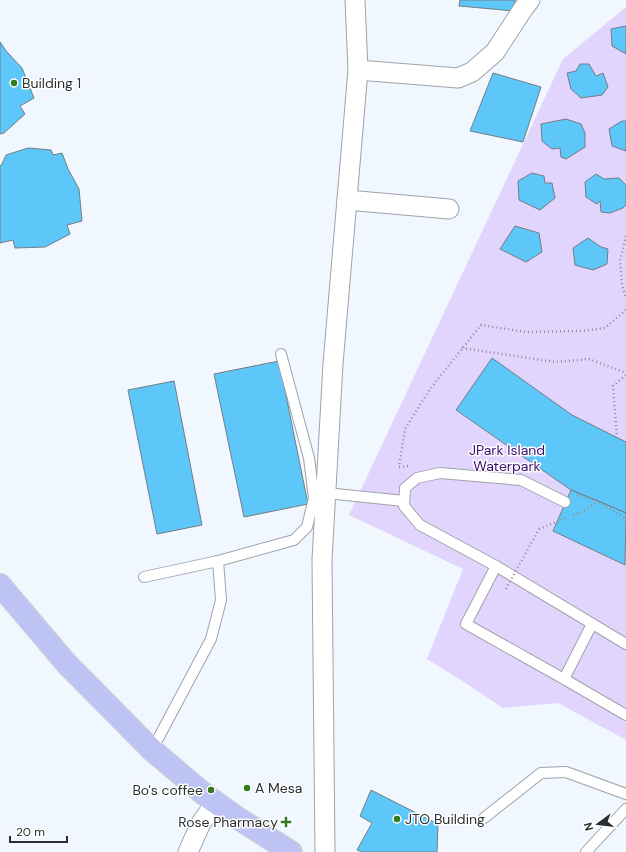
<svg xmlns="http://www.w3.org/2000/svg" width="626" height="852" font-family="'DM Sans',sans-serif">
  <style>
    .green { fill: #e2d5fd }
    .building { fill: #5ec7fa; stroke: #747c81 }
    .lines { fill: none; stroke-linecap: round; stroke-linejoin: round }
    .service-casing { stroke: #9ea3aa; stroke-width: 12 }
    .minor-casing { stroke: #9ea3aa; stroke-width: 21 }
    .primary-casing { stroke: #d5d5d6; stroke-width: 24 }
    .path { stroke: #8b8f94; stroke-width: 2.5; stroke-dasharray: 1 3; stroke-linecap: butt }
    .service { stroke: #fff; stroke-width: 10 }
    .minor { stroke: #fff; stroke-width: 19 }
    .primary { stroke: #bdc3f2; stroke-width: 22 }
    .path-bridge { stroke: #8b8f94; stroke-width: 2.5; stroke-dasharray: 1 3; stroke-linecap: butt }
    .poi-dot { fill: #337b20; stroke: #fff; stroke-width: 1.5 }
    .labels { text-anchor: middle; stroke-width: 3; stroke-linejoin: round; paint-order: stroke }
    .poi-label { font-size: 14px; fill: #2b2e30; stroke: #fff; text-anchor: start }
    .park-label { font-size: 14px; fill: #3f0d6f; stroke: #fff }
  </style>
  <rect width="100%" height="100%" fill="#f1f7ff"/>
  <polygon class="green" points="626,7 626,740 558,703 503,708 464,682 427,659 463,569 349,515 563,59"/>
  <g class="building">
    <polygon points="460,0 515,0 514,11 459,6"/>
    <polygon points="626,26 626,54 612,46 611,29"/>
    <polygon points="0,42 7,52 22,68 34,98 20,106 25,114 4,133 0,134"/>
    <polygon points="580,64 589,64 596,76 603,73 608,87 602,95 581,98 571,89 567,73 576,71"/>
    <polygon points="493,73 541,87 523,142 470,131"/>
    <polygon points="566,119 581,124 585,133 585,147 566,159 561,157 560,148 552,149 542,141 541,124"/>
    <polygon points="622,121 626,121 626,151 612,146 609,129"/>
    <polygon points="28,148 51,150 53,155 62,153 68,169 79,189 82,221 67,225 70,234 45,247 15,248 13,240 0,243 0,166 2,164 6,155"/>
    <polygon points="532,173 544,176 545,183 552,183 555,198 540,210 519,200 518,181"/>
    <polygon points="596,174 604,179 619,178 626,185 626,205 623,208 610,213 601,212 600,201 597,204 586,197 585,182"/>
    <polygon points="515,226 539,233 542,252 526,262 500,249"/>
    <polygon points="588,238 601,247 608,249 607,264 593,270 575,265 573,248"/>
    <polygon points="492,358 572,415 626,442 626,513 598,501 571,490 456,410"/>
    <polygon points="279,361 308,504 244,517 214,374"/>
    <polygon points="174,381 202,525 157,534 128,390"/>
    <polygon points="571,490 598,501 626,513 625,565 553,531"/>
    <polygon points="371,790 438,824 437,852 362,852 357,850 372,823 360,816"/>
  </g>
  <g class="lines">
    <defs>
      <g id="service">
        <polyline points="326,493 404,501"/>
        <polyline points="565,502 521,480 440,473 417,478 405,488 404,506 420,525 496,566 626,644"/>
        <polyline points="496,566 466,624 564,679 592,624"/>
        <polyline points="144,577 218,561 294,540 307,527 314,498 309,458 281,354"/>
        <polyline points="564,679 626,715"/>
        <polyline points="152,750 211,639 221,600 218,561"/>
        <polyline points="484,818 541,773 566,772 626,794"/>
        <polyline points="586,852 626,809"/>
      </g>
      <g id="minor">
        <polyline points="358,70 458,78 472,72 495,52 523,9 530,0"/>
        <polyline points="347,200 449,209"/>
        <polyline points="188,852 201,823 216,802"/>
        <polyline points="325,852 322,560 333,364 358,70 355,0"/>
      </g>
      <polyline id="primary" points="0,585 66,663 152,750 204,794 236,817 291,852"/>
    </defs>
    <use href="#service" class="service-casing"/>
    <use href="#minor" class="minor-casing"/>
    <use href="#primary" class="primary-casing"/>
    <g class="path">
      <polyline points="626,236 620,261 622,284 626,298"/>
      <polyline points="462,348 555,362 589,359 626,373"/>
      <polyline points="617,438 613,386 626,375"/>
      <polyline points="408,466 399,467 405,429 430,389 481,325 526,332 581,331 605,328 626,310"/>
      <polyline points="577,495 598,501 626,519"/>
      <polyline points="573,515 586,510 598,501"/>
      <polyline points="539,529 568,517"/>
    </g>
    <use href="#service" class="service"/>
    <use href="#minor" class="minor"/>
    <use href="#primary" class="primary"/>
    <polyline class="path-bridge" points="506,589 539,529"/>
  </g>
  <g class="poi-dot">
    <circle cx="14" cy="83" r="4"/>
    <circle cx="247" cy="788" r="4"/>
    <circle cx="211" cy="790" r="4"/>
    <circle cx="397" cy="819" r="4"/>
    <path d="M284 816h4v4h4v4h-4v4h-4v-4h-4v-4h4z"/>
  </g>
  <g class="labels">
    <g class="poi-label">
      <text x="22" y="88">Building 1</text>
      <text x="255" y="793">A Mesa</text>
      <text x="203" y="795" text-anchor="end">Bo's coffee</text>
      <text x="405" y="824">JTO Building</text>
      <text x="278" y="827" text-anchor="end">Rose Pharmacy</text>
    </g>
    <g class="park-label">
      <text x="507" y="455">JPark Island<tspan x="507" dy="16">Waterpark</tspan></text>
    </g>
  </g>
  <g transform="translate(598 824) rotate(255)" stroke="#ffffff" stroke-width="3" paint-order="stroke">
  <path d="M0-3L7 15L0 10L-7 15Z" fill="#2b2e30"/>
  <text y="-6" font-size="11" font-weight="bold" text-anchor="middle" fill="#2b2e30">N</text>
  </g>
  <path d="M10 836v6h57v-6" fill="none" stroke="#2b2e30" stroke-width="2"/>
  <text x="16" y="836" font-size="12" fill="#2b2e30" stroke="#ffffff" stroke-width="3" paint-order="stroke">20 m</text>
</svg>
